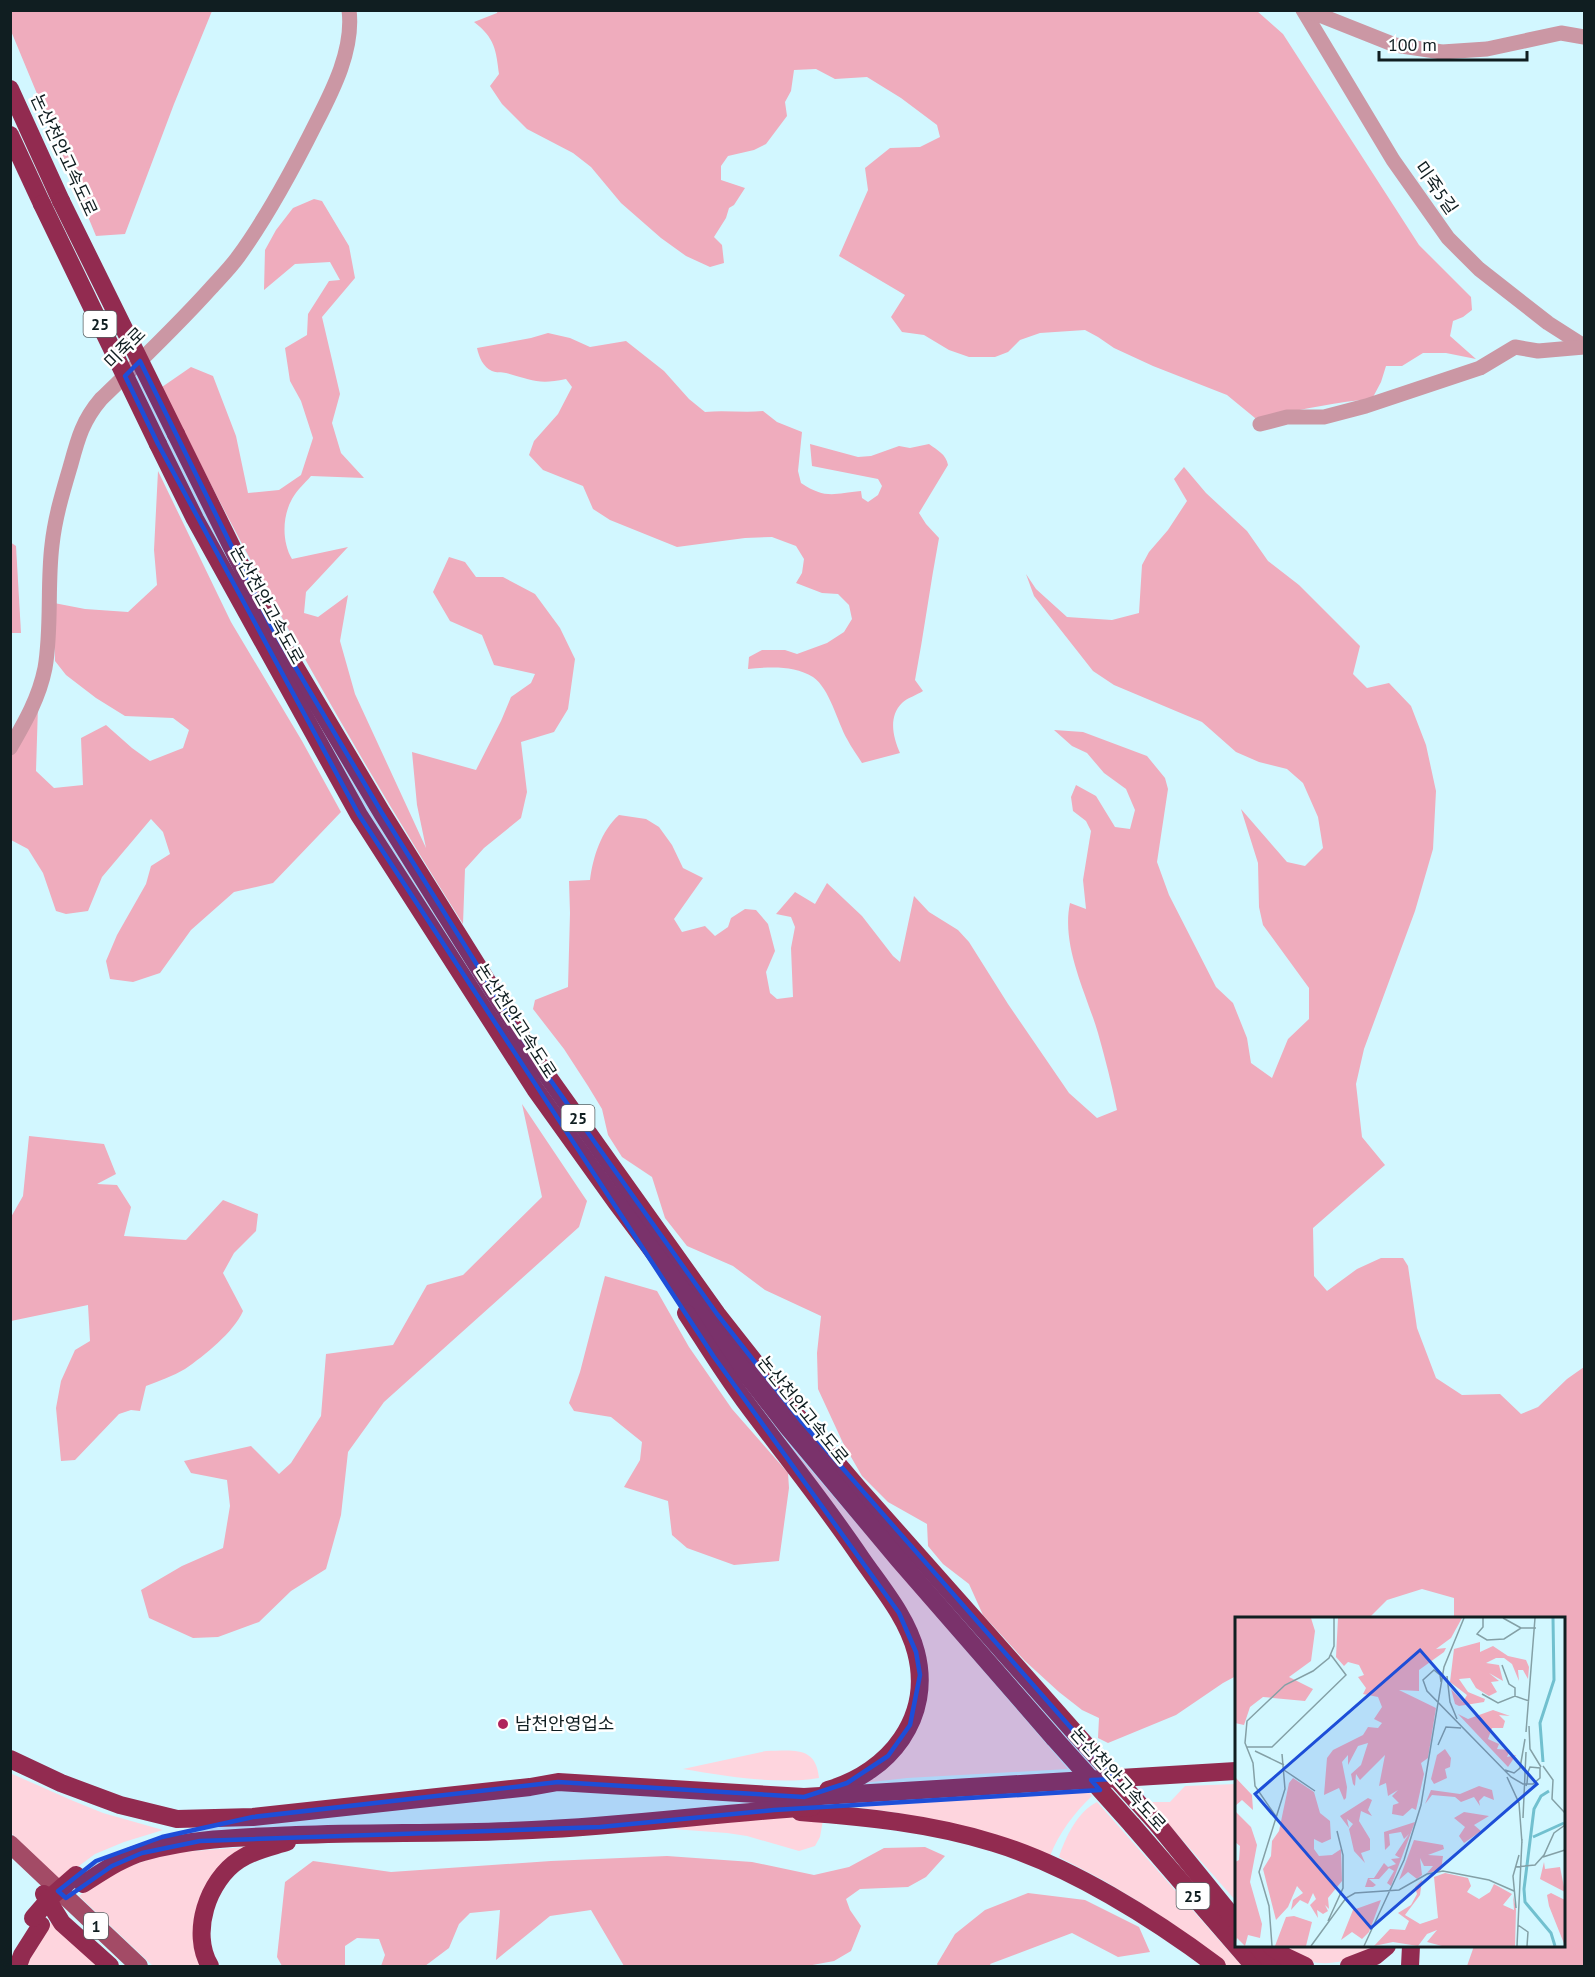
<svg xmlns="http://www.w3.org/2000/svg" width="1595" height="1977" font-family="'PT Sans','Noto Sans KR',sans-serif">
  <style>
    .green { fill: #fed5de }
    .forest { fill: #efacbd }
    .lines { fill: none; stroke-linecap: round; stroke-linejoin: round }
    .minor { stroke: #cb97a4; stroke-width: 15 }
    .major { stroke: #a34b66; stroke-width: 18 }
    .highway { stroke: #922b50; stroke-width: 18 }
    .highway-bridge { stroke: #922b50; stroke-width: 18 }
    .marked { fill: #1d4ed8; fill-opacity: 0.2; stroke: #1d4ed8; stroke-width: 4.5; stroke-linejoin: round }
    .poi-dot { fill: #b0235c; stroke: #fff; stroke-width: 2 }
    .labels { text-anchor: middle; stroke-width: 5; stroke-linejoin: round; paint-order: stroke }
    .shield { fill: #fff; stroke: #586264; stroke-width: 1.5 }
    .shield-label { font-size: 16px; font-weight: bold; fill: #101e21 }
    .street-label { font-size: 18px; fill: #101e21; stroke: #fff }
    .poi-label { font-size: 18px; fill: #101e21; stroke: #fff; text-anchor: start }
    .inset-river { fill: none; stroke: #71c0cf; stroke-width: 3 }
    .inset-road { fill: none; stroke: #84a0a6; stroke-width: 1.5 }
    .view { fill: #1d4ed8; fill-opacity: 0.15; stroke: #1d4ed8; stroke-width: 3 }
    .inset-edge { fill: none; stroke: #101e21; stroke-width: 3 }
  </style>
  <rect width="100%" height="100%" fill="#d2f7ff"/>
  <g class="green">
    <polygon points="765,1417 1068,1769 907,1778 854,1784 897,1754 923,1656"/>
    <path d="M766,1751C792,1751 816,1745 819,1778C776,1785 725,1776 683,1769Z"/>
    <polygon points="10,1773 71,1800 103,1813 163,1830 124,1842 95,1854 60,1880 11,1833"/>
    <polygon points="1236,1784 1236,1901 1149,1802 1170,1802 1185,1786"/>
    <path d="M1089,1792L1092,1796C1074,1813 1059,1833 1050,1856L987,1832L898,1813L857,1807Z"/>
    <path d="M1097,1802L1242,1966H1227L1173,1924L1141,1903L1103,1880L1059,1857C1065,1838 1078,1811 1097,1802Z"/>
    <polygon points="802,1816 823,1820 820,1837 815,1846 799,1851 747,1836 727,1833 673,1829 695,1824"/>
    <polygon points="247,1847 218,1873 205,1966 153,1966 79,1896 108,1874 167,1853"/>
    <polygon points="52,1922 100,1966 24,1966 45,1929"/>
    <path d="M1279,1946H1372C1356,1960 1330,1967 1309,1961C1299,1958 1289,1950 1279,1946Z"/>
  </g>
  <g class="forest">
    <path d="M498,10L1257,11L1283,34L1419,245L1471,297L1472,310L1463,317L1453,321L1450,336L1476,359L1446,353H1423L1402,366H1386L1381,382L1372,399C1333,402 1294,412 1255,418L1227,395L1153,366L1114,348L1098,337L1085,330L1040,333L1020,340L1008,352L995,357H969L949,350L924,335L902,332L891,317L905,295L839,256L868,190L865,168L890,148L920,147L940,137L937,125L901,98L867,77L835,79L816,69L794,70L791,91L785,102L787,116L766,144L754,150L728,156L721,166V180L745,188L734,205L729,208L726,218L714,237L722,245L724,263L710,267L686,256L661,238L621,203L591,167L573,153L527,129L502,104L490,86L499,74C496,50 495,38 474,22L497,13Z"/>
    <polygon points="10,11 212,11 174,104 125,234 96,236 11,31"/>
    <path d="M314,199L322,201L349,246L355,278L322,317L340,394L332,423L341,453L364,478L311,476C305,483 297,490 292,499C282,517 282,542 292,559L348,547L306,592L304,613L318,617L348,595L340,641L355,694L426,848L417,805L412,752L476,770L501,721L511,697L531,683L535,674L494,665L482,635L450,621L433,592L449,557L465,562L476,577H503L535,594L560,628L575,659L568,709L554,732L521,742L527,792L521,818L484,848L465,869L463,924C353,750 252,571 162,387L191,367L213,376L236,436L248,493L279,490L301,475L313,438L301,401L290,381L285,348L307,335L308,314L329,281L340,280L330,262L295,264L264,290L265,250L276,230L293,208Z"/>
    <path d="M548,333L570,338L590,347L626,341L664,371L689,399L705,412C725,410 744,413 763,411L777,422L802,432L798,471L801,483C825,499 833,494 861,491L862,498L868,502L878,495L882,486L878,479L812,466L810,444L858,457L871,456L899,446L910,448L929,444C937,450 946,454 948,465L919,513L926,524L939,538C930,585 924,633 915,680L923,691C917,695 907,698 902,703C888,717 893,737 900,753L862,763C857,755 851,747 847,739C837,721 830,689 813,677C794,665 769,667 748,669L749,657L762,650H785L797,654L827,643L844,632L852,619L849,605L838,594L822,593L796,583L802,573L804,559L796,546L772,537L745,538L677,547L610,520L593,509L583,486L543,470L529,455L534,441L558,414L572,387L566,379C538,385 532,380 506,373C502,372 496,373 492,371C483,367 479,357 477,348L531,338Z"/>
    <path d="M1184,467L1206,493L1247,531L1268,561L1299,585L1360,646L1353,674L1367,688L1389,683L1411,706L1426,745L1436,791L1433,849L1415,911L1364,1049L1356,1084L1362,1137L1385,1165L1313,1228L1314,1276L1327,1291L1357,1269L1381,1258H1403L1408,1266L1417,1328L1436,1378L1462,1395L1500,1394L1521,1414L1538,1407L1567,1379L1584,1367V1966H1467L1474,1946H1564V1618H1454V1598L1422,1589L1387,1600L1369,1618H1236V1676L1223,1683L1176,1715L1108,1743L1098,1738L1099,1718L1082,1710L1059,1692L1025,1661L983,1615L969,1584L943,1564L928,1546L927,1524L888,1502L862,1476L843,1443L818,1389L817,1353L821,1316L765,1290L733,1266L687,1246L665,1218L652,1177L622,1157L608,1135L602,1109L588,1086L564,1049L533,1009L535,1000L568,987L570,913L569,881L590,880C593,857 601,831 619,815L646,819L659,827L672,845L683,868L703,878L674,919L682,932L705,926L715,936L728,927L731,918L745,909L756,910L768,924L775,951L766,972L770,993L777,999L793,997L791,948L795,927L791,917L776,914L795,892L815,904L827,883L862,916L893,956L900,962L914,896L929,912L958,930L969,942L1008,1004L1069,1093L1097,1118L1117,1110C1112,1085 1105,1058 1098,1033C1086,992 1061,946 1070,903L1086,909L1083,880L1091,831L1086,821L1073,811L1071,797L1076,785L1096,796L1115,827L1130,829L1135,810L1126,789L1104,773L1087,753L1072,746L1054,730L1083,732L1147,756L1165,778L1168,789L1157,862L1169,895L1216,987L1233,1003L1247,1038L1251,1063L1272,1078L1288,1039L1309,1019V988L1263,925L1259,907L1258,863L1241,809L1287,862L1305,866L1323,848L1318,817L1303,783L1287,769L1259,762L1236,752L1202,722L1114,685L1093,671L1034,596L1026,574L1036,589L1067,617L1112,620L1139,613L1142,565L1149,552L1168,530L1187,501L1174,479Z"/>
    <polygon points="158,471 231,622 302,741 341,812 273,883 234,892 191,930 160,973 133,982 110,979 106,961 117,935 146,884 151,866 170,854 163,832 151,819 102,877 88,911 66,914 56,911 43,873 28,849 11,840 10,747 38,706 36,771 54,788 83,785 81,738 106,725 132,748 150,761 183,748 189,730 173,718 125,716 96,698 66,675 55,661 54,603 85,609 128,612 157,585 154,550"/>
    <polygon points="10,542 16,546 21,633 11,633"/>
    <polygon points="522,1104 587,1201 579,1227 384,1402 348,1452 341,1515 326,1569 291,1591 259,1622 218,1637 193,1638 149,1618 141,1590 182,1566 223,1548 230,1506 227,1480 191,1473 184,1461 251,1446 279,1474 291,1463 321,1416 326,1354 393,1345 427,1285 463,1275 542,1197"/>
    <path d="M29,1136L104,1144L116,1174L97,1184L117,1185L131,1207L124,1236L186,1240L223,1200L258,1214L256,1231L234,1253L223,1273L243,1311C234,1332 204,1356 185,1369C173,1376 159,1381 146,1386L140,1411L131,1410L119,1414L75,1460L61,1461L56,1408L61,1381L75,1350L90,1341L88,1305L11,1321V1217L23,1196Z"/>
    <polygon points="605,1276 657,1291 689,1347 732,1409 788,1473 789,1488 779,1561 734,1565 687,1548 672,1535 668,1501 624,1487 640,1460 642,1442 611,1417 574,1411 569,1403 580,1372"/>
    <polygon points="925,1847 945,1856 926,1877 908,1887 860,1889 846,1899 850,1910 861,1926 851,1951 834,1961 807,1966 624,1966 591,1910 550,1916 496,1960 500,1910 470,1913 459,1924 449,1948 425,1966 381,1966 385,1955 379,1939 357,1938 345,1946 345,1966 282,1966 277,1957 285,1882 313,1861 391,1872 551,1861 667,1856 752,1862 814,1875 849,1867 884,1848"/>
    <polygon points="1028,1893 1085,1900 1139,1927 1150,1952 1118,1957 1072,1933 990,1964 991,1966 938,1966 937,1964 955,1934 985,1910"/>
  </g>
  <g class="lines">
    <g class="minor">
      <polyline points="1303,10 1393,160 1448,238 1479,269 1548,323 1584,346"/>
      <polyline points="1307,10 1395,45 1442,52 1487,49 1561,33 1584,37"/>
      <polyline points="1260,424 1287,417 1324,417 1366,406 1480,368 1515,347 1538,351 1584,347"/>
      <path d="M10,748C25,722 39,698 45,668C52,628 47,585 52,545C55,517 63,491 71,464C78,438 83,420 101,399C138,363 176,327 211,288C220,278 230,268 238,257C268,216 293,169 316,123C333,90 354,49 349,10"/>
    </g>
    <polyline class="major" points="10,1844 139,1966"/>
    <g class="highway">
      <polyline points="10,89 61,201"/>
      <polyline points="10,135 42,204"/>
      <polyline points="176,434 271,626 382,813 539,1064 717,1314 802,1422 859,1489 1077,1735"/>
      <polyline points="158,444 195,519 359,815 535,1089 616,1202 709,1326 787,1426 899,1560 1054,1738"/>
      <path d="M686,1313C705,1342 723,1372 744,1400C783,1453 824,1503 861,1558C881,1587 907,1617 916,1652C933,1717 890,1772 828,1790"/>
      <polyline points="10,1759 61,1783 120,1805 177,1819 253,1817 530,1787 558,1782 804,1797 1236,1771"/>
      <path d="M800,1812C865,1817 930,1823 994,1843C1070,1866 1153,1918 1217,1966"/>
      <polyline points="1132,1825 1254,1966"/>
      <polyline points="1158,1825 1236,1921"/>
      <path d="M83,1884C102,1872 122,1858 143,1852C193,1838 245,1837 296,1835C375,1832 454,1834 532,1830C626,1826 719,1813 812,1807"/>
      <polyline points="44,1894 62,1923 110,1966"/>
      <polyline points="1257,1946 1275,1966"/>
      <polyline points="1271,1946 1286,1957 1305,1966"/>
      <polyline points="18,1966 22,1955 41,1925"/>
      <path d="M210,1966C190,1933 208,1880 239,1860C254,1850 271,1847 287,1842"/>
      <polyline points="1349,1966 1375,1956 1387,1946"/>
      <polyline points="1410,1966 1411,1946"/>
    </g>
    <g class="highway-bridge">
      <polyline points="61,201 176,434"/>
      <polyline points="42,204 158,444"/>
      <polyline points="1077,1735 1158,1825"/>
      <polyline points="1054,1738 1132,1825"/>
      <polyline points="33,1918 52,1896 76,1875"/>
    </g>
  </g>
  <path class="marked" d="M140,361L271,626L382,813L539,1064L717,1314L802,1422L1116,1779L1091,1780L1100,1790L774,1810L600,1827L200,1841L142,1853L112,1866L66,1898L58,1891L96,1861L162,1837L253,1817L558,1782L804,1797L847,1783L888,1756L910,1725L920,1675L916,1652L899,1613L714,1357L359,815L158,444L125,376Z"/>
  <circle class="poi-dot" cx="503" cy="1724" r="6"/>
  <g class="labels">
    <g class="shield">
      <rect x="83.5" y="311" width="33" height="26" rx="4.5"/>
      <rect x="561.5" y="1105" width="33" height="26" rx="4.5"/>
      <rect x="1176.5" y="1883" width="33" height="26" rx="4.5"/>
      <rect x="84" y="1913" width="24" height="26" rx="4.5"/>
    </g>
    <g class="shield-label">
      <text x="100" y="330">25</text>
      <text x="578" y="1124">25</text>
      <text x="1193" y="1902">25</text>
      <text x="96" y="1932">1</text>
    </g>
    <g class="street-label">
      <text transform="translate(64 155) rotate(65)" y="6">논산천안고속도로</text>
      <text transform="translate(1436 188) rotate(55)" y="6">미죽5길</text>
      <text transform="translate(125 348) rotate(-45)" y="6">미죽로</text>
      <text transform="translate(267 605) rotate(61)" y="6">논산천안고속도로</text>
      <text transform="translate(516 1021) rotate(57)" y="6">논산천안고속도로</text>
      <text transform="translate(803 1410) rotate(51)" y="6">논산천안고속도로</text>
      <text transform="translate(1118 1779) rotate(48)" y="6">논산천안고속도로</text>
    </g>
    <g class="poi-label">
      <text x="515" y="1730">남천안영업소</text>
    </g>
  </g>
  <g transform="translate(1235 1617)">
    <rect width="330" height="330" fill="#d2f7ff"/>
    <path d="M0,1H76L80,14L76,44L54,60L78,72L70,84L28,80L15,90L9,108L0,106ZM103,1H227L216,21L201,32L211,31L209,35L184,53V74L164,73L201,91L193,141L186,146L189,157L181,193L177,191L168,199L157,197L158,188L164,186L157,179L163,173L153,179L151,166L144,169L150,138L125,163L121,157L120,169L118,167L116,157L126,148L133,126L123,129L113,148V138L107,145L112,170L111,181L109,183L104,171L89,178L92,141L98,133L128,118L133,110L143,111L147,106L139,102L147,90L143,80L128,77L131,71L123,60L129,58L124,48L113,45L109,49L101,40ZM245,25V35L258,29L273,39L291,43L294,50L293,62L288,53H283L284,64L277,47L269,41H261L251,46L264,48L268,64L254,56L264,64L256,65L262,75L254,79L241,71L235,61L224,62L233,75L250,82L249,85L224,89L220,87L216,72L228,85L232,78L215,65L219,32ZM258,93L275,99L264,98L270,104L268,111H257L253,122L264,127L262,132L275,133L272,140L281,138L273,150L223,97L233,102ZM210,132L216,141L215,150L210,152L212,161L199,167L196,162L202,138ZM0,160L17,178L18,193L7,183L0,189ZM58,161L79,175L85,196L95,204L96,222L87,226L79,222V232L84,239L97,238L106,232L107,264L93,281L94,292L90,288L93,294L88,297L82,293L83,301L75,288L81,282L78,276L73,287L65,283L56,293L58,283L68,276L62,269L53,290L41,303L28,252L36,239L37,224L44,214L54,166ZM244,169L257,173L259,183L249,179L244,184L245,189L239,180L226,185L220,180L197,178L190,187L196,173L225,177ZM133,181L137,183L133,193L137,199L126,194L124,204L135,222V233L126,236L130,246L119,234L114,212L118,207L112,202L114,211L105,199ZM1,195L16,210L22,228L15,265L27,307L25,321L13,318L10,329L2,321L0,329V245L4,243L5,229L0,225ZM229,195L254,199L239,208L246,214L229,226L224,219L230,210L219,201ZM180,205L156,269L152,266L159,254L154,251L144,262H134L141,268L138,270H130L133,261H139L149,246L153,250L161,247L156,242L165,241L160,238L174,217L169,222L166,215L154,217L155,228L150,233L149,215ZM179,223L208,228L209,232L193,238L208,239L206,253L192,256L198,249H189L185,241L187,258L182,262L173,255L164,263ZM309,245L310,252L325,250L330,275L305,262ZM210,256L233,261L236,269L232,275L244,282L255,275L259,267L277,277L268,288L279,293L278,278L281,292L280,329H185H207L192,325L202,313L192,317L183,329L158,325L139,329L155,312L170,313L174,304L163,296L176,288L182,277L180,270L187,263L185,278L170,298L185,307L203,301L199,260ZM316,276L330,283V329L314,289L312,278ZM146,283L134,315L127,322L117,315L106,323L118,293ZM59,299L77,305L71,329H40L51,300Z" fill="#efacbd"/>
    <path class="inset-river" d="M308,145L305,106L319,63L318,1M314,174L306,179L299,192L289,272L290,285L316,316L320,329M298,220L329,206"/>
    <path class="inset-road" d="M248,1V10L242,17L252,23L269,22L286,11H301M268,1L286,11M267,48L274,67L280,71V79M212,59L215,85L222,102M206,65L205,58L199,53L188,63L192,74L276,160L288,167H298L305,161V151L295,150L293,155L292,166L291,169M247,77L263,86L280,79L294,84M294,109L295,132L306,150M291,115L300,1M203,128L211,110L226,111M11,130H37L111,58L96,38M20,134L49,148M308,149L318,163L317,182L330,196M49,153L80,174M270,153L279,156L285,151L290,122M272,160L284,186L287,226M42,201L20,169L18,146L10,126L12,104L50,68L78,54L94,41L99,29V1M288,201L291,135M308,240L330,233M280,250L300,248L309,238L319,216L330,208M281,291L278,259L284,238M93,304L108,271V238L102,214M283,308L293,315L292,329M37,329L34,289L24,255L50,172L47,137M76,329L111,281L120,276L164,273L192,257L208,254L254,263L279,274M129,329L169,243L186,188L209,50L229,1M282,329L287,222"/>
    <path class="view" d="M185,33L302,167L136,311L20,177Z"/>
    <rect width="330" height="330" class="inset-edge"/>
  </g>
  <rect width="1595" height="1977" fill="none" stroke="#101e21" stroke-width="24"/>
  <path d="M1379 51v9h148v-9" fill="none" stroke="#101e21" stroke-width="3"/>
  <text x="1388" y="51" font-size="18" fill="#101e21" stroke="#ffffff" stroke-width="4.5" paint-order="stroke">100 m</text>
</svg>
